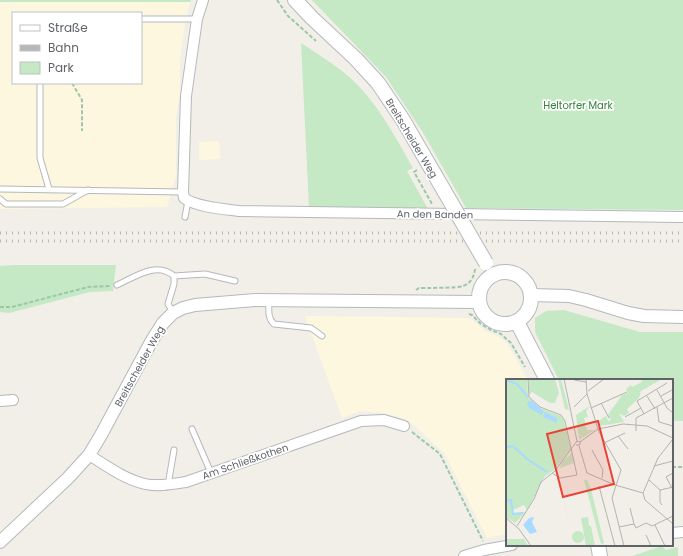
<svg xmlns="http://www.w3.org/2000/svg" width="683" height="556" font-family="Poppins,sans-serif">
  <style>
    .commercial { fill: #fef7e0; fill-rule: evenodd }
    .green { fill: #c5e8c5 }
    .lines { fill: none; stroke-linecap: round; stroke-linejoin: round }
    .service-casing { stroke: #b5b8bc; stroke-width: 7 }
    .minor-casing { stroke: #b5b8bc; stroke-width: 12 }
    .tertiary-casing { stroke: #b5b8bc; stroke-width: 14 }
    .secondary-casing { stroke: #b6babf; stroke-width: 16 }
    .path { stroke: #9cc7a9; stroke-width: 2; stroke-dasharray: 4 2; stroke-linecap: butt }
    .service { stroke: #fff; stroke-width: 5 }
    .minor { stroke: #fff; stroke-width: 10 }
    .tertiary { stroke: #fff; stroke-width: 12 }
    .secondary { stroke: #fff; stroke-width: 14 }
    .rail { stroke: #b6b7b8; stroke-width: 3; stroke-dasharray: 1 5; stroke-linecap: butt }
    .secondary-bridge-casing { stroke: #b6babf; stroke-width: 16; stroke-linecap: butt }
    .secondary-bridge { stroke: #fff; stroke-width: 14 }
    .labels { text-anchor: middle; stroke-width: 3.5; stroke-linejoin: round; paint-order: stroke }
    .park-label { font-size: 10px; fill: #348238; stroke: #fff }
    .street-label { font-size: 10px; fill: #5f6368; stroke: #fff }
    .inset-river { fill: none; stroke: #aadaff; stroke-width: 2 }
    .inset-road { fill: none; stroke: #b3b3b1; stroke-width: 1 }
    .view { fill: #ea4335; fill-opacity: 0.15; stroke: #ea4335; stroke-width: 2 }
    .inset-edge { fill: none; stroke: #5f6368; stroke-width: 2 }
  </style>
  <rect width="100%" height="100%" fill="#f1efe8"/>
  <g class="commercial">
    <path d="M0,2H190L185,24L180,59V95L176,116V176L167,207L0,209ZM13,13H141V83H13Z"/>
    <polygon points="219,141 220,159 199,160 199,142"/>
    <polygon points="305,316 470,318 485,331 499,337 506,342 528,380 507,380 507,534 487,538 444,453 408,420 385,413 361,411 342,418"/>
  </g>
  <g class="green">
    <polygon points="0,0 191,0 190,2 0,2"/>
    <polygon points="312,0 683,0 683,210 466,208 422,131 386,77"/>
    <path d="M301,43C315,52 329,61 342,71C374,96 393,133 413,168L407,171L428,209L309,207Z"/>
    <polygon points="13,265 116,265 113,291 90,292 9,313 0,312 0,266"/>
    <polygon points="564,310 640,332 683,332 683,421 672,421 672,380 559,380 535,332 535,318 546,311"/>
    <polygon points="662,546 666,550 678,547 678,556 632,556"/>
  </g>
  <g class="lines">
    <defs>
      <g id="service">
        <polyline points="141,19 197,19"/>
        <polyline points="40,83 40,158 49,189"/>
        <polyline points="0,189 183,192"/>
        <polyline points="0,199 6,204 63,204 88,190"/>
        <polyline points="185,217 188,201"/>
        <polyline points="174,276 205,274 235,281"/>
        <path d="M117,285C135,277 156,261 174,276V284L168,304L173,312"/>
        <path d="M269,300C269,308 267,318 274,324L311,328L322,336"/>
        <polyline points="192,429 211,473"/>
        <polyline points="168,485 174,450"/>
      </g>
      <g id="minor">
        <path d="M203,0L197,19L186,96L183,192L184,198C196,207 224,209 239,211L683,217"/>
        <polyline points="0,401 13,400"/>
        <path d="M89,455C107,466 124,479 145,484C158,487 173,484 186,482L361,421L384,420L404,426"/>
        <polyline points="672,533 683,532"/>
        <polyline points="464,556 484,550 512,545"/>
      </g>
      <g id="tertiary">
        <polyline points="531,295 569,296 586,300 628,313 644,316 683,317"/>
        <polyline points="0,542 68,478 89,455 101,435 151,342 163,323 173,313 183,308 195,305 255,300 478,302"/>
      </g>
      <g id="secondary">
        <polyline points="295,0 312,18 356,59"/>
        <circle cx="505" cy="298" r="26"/>
        <polyline points="517,322 547,380"/>
        <polyline points="598,545 600,556"/>
      </g>
    </defs>
    <use href="#service" class="service-casing"/>
    <use href="#minor" class="minor-casing"/>
    <use href="#tertiary" class="tertiary-casing"/>
    <use href="#secondary" class="secondary-casing"/>
    <g class="path">
      <polyline points="277,0 288,16 316,41"/>
      <polyline points="72,83 82,100 82,131"/>
      <polyline points="417,170 414,172 432,204"/>
      <path d="M416,290L419,288C426,288 459,288 463,286C471,283 474,277 475,269"/>
      <polyline points="0,307 12,307 88,287 110,286"/>
      <polyline points="469,314 472,315 481,324 491,330 501,334 511,343 525,367"/>
      <polyline points="412,432 440,454 483,541"/>
      <polyline points="672,467 683,467"/>
    </g>
    <use href="#service" class="service"/>
    <use href="#minor" class="minor"/>
    <use href="#tertiary" class="tertiary"/>
    <use href="#secondary" class="secondary"/>
    <g class="rail">
      <polyline points="0,233 683,233"/>
      <polyline points="0,241 683,241"/>
    </g>
    <defs>
      <polyline id="secondary-bridge" points="356,59 378,83 403,120 486,263"/>
    </defs>
    <use href="#secondary-bridge" class="secondary-bridge-casing"/>
    <use href="#secondary-bridge" class="secondary-bridge"/>
  </g>
  <g class="labels">
    <g class="park-label">
      <text x="578" y="109">Heltorfer Mark</text>
    </g>
    <g class="street-label">
      <text transform="translate(412 138) rotate(59)" y="4">Breitscheider Weg</text>
      <text transform="translate(435 214) rotate(1)" y="4">An den Banden</text>
      <text transform="translate(139 366) rotate(-61)" y="4">Breitscheider Weg</text>
      <text transform="translate(245 461) rotate(-19)" y="4">Am Schließkothen</text>
    </g>
  </g>
  <g transform="translate(506 379)">
    <rect width="167" height="167" fill="#f1efe8"/>
    <path d="M0,0H21L22,18L34,29L55,37L58,42L65,70L48,91L39,97L21,131L18,126L7,131L8,134L20,133L9,144L0,138ZM22,0H49L53,14L49,24H44L26,13L23,15ZM52,0H55L63,31L59,30ZM136,0H156L135,12L133,19L121,30L123,34L118,37L113,34L118,43L93,47L91,43L100,37L102,42L105,41L102,36L116,16L122,14L120,10L125,6L126,8L136,3ZM84,27L80,32L82,38L78,39L81,51H89L73,61L70,36ZM66,73L68,84L54,89L55,84ZM47,99L52,100L68,162L52,101ZM78,101H81L85,110L98,164L95,165ZM82,138L83,147H85L89,167H80L75,139ZM66 158a6 6 0 1 1 12 0a6 6 0 1 1-12 0ZM0,160H18L22,167H0Z" fill="#c5e8c5"/>
    <path d="M24,22L37,33L36,36L23,29L21,24ZM39,33L51,39V44L37,38ZM28,138L26,143L31,153L24,155L17,146L23,139Z" fill="#aadaff"/>
    <path class="inset-river" d="M0,1L11,5L22,18M25,22L37,33M0,68L7,67L21,80L41,93M0,122L5,121L7,135L17,134"/>
    <path class="inset-road" d="M22,0L23,18L34,28L55,36L59,42L71,96L54,99L46,94M58,0L71,62M80,0L81,15L93,53L115,91L106,119L118,167M68,1L80,3M151,11L161,29L167,34M82,12L98,0M141,17L149,30M155,17L166,11M95,24L103,39M68,28L81,15M151,28L153,43L167,47M85,29L121,13M138,35L131,22L161,4M119,38L135,29M130,52V39L167,19M112,57L122,70M74,63L92,50L117,45L141,47L167,59M98,64L119,54M73,67L81,94L109,106L137,114M86,71L97,91L96,99M148,87L167,82M143,101L154,111L167,108M93,107L109,167M166,109L160,98L167,94M154,111V123L156,126M137,114L152,79L167,60M137,114L139,121L167,145M124,129L128,145M0,139L13,150L25,167M149,146L159,167M11,147L28,120L35,103L49,92L71,62L74,63V66H70M113,148L128,145L130,149L140,144L146,147L167,137M140,156L145,167"/>
    <path class="view" d="M92,42L108,105L57,118L41,55Z"/>
    <rect width="167" height="167" class="inset-edge"/>
  </g>
  <rect x="12" y="12" width="130" height="72" fill="#ffffff" stroke="#bfc1c3"/>
  <rect x="20" y="25" width="20" height="6" fill="#ffffff" stroke="#bfc1c3"/>
  <text x="48" y="32" font-size="12" fill="#5f6368">Straße</text>
  <rect x="20" y="45" width="20" height="6" fill="#b6b7b8" stroke="#bfc1c3"/>
  <text x="48" y="52" font-size="12" fill="#5f6368">Bahn</text>
  <rect x="20" y="62" width="20" height="12" fill="#c5e8c5" stroke="#bfc1c3"/>
  <text x="48" y="72" font-size="12" fill="#5f6368">Park</text>
</svg>
